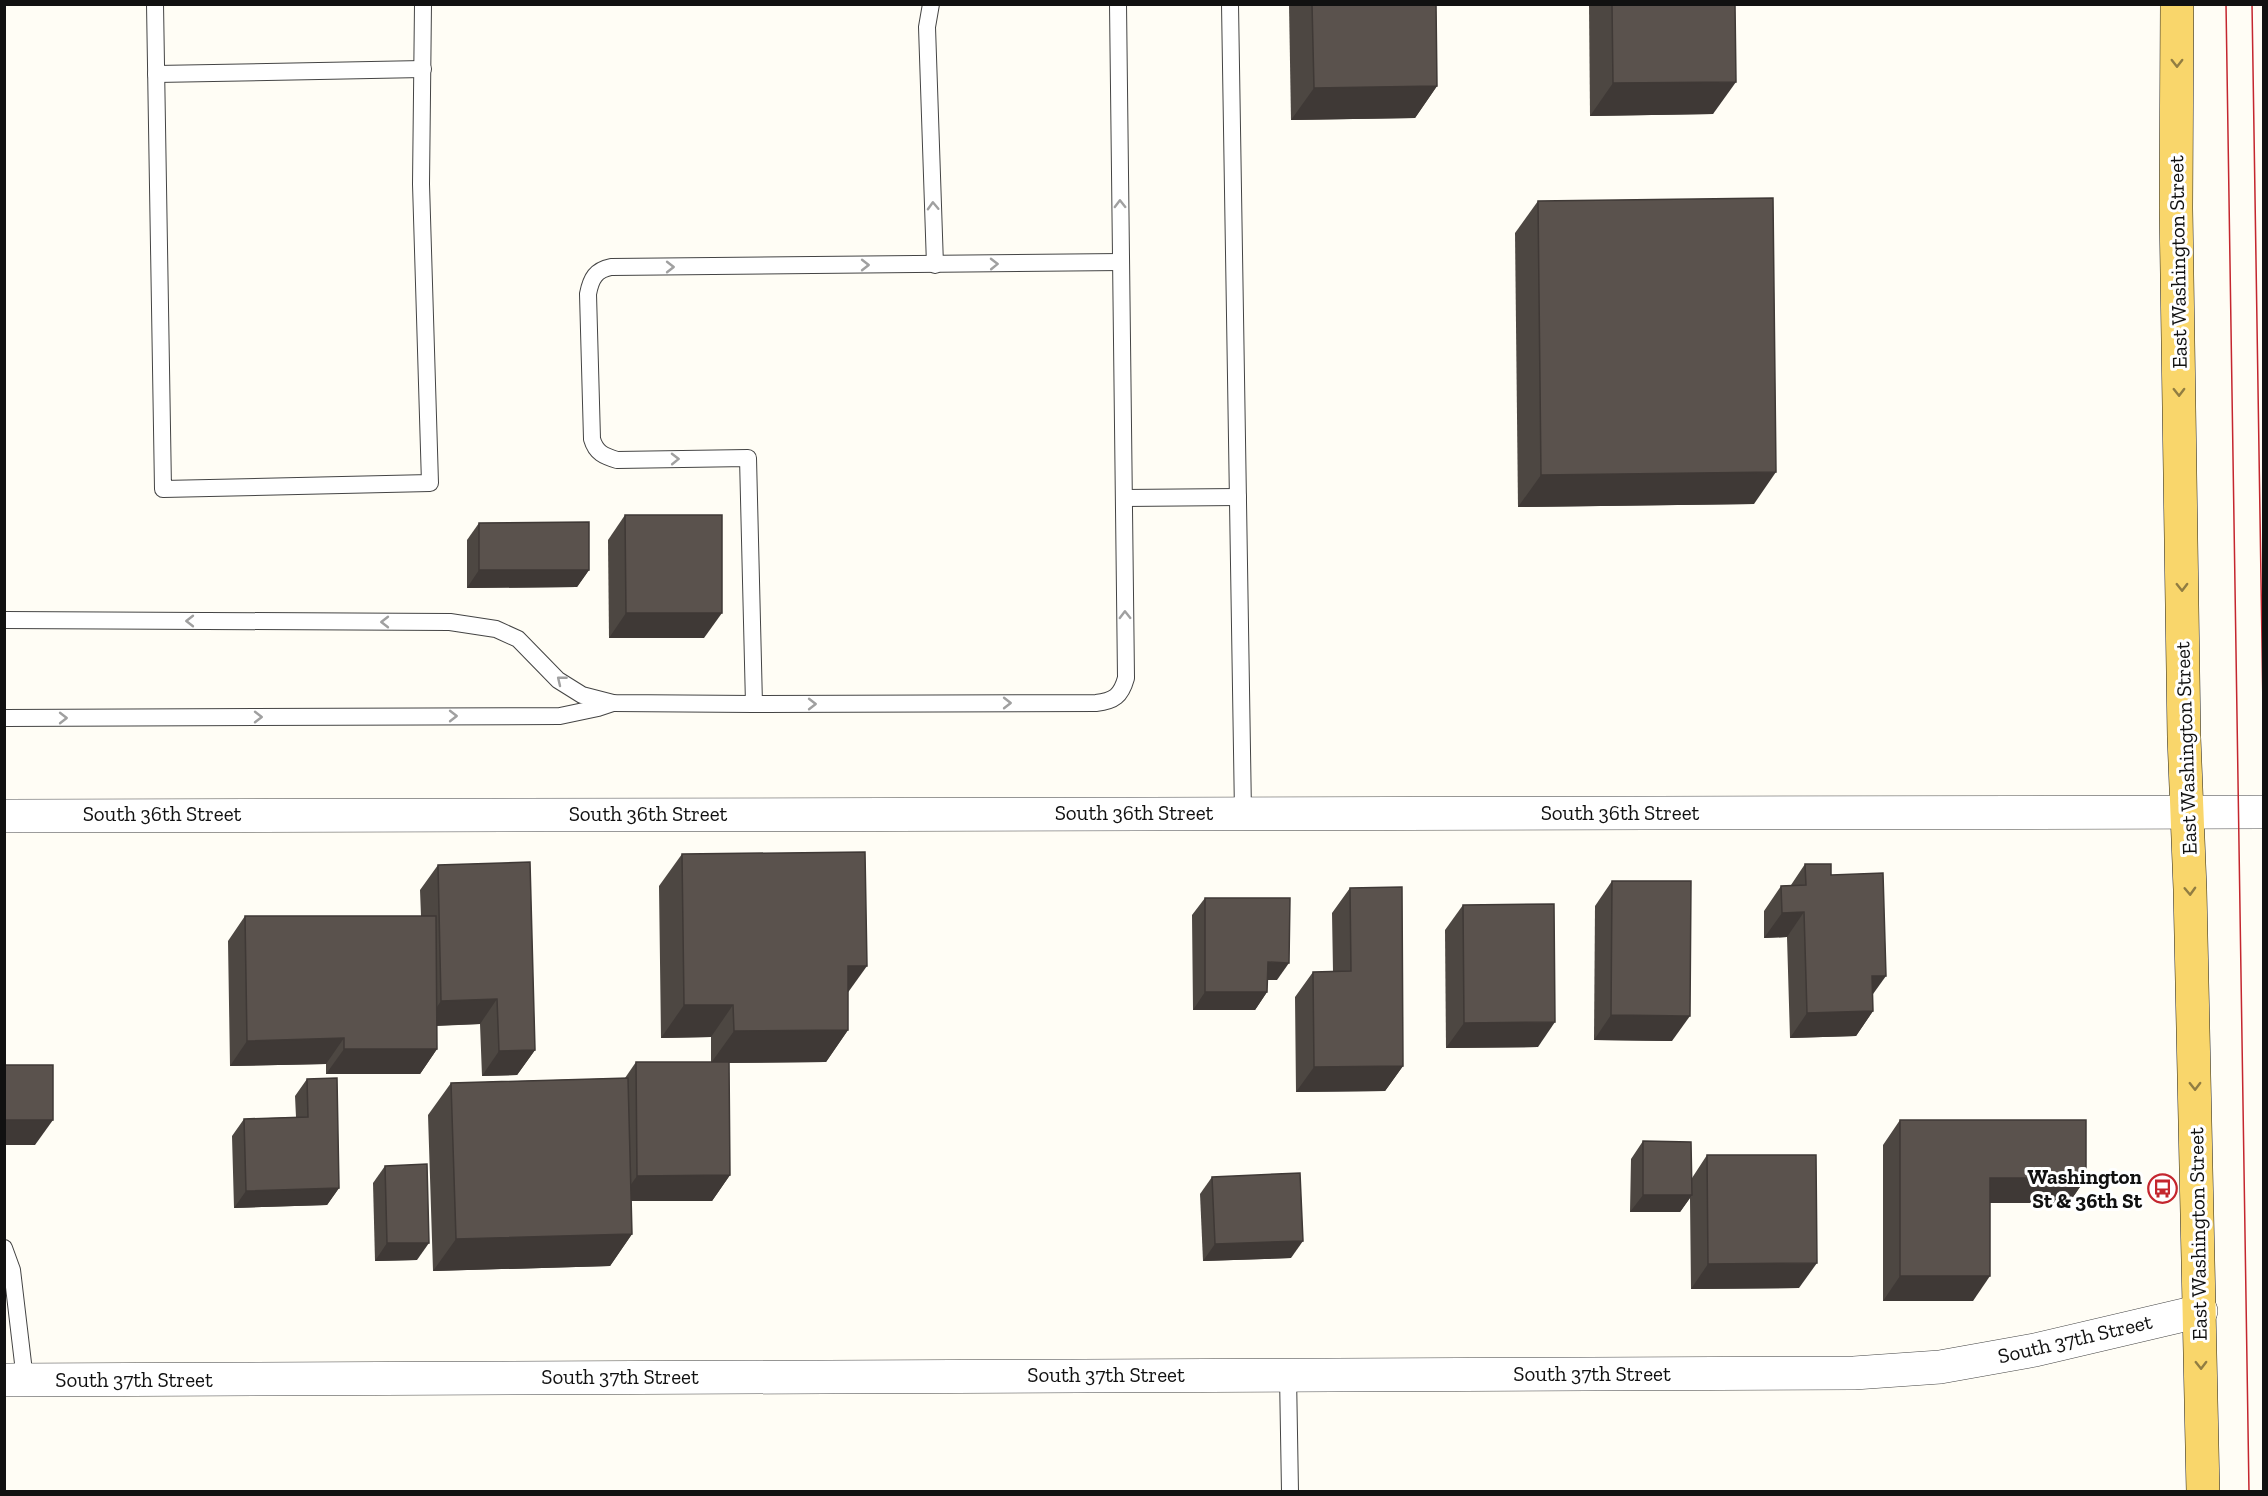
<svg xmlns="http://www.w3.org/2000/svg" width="2268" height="1496" font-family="'Zilla Slab',serif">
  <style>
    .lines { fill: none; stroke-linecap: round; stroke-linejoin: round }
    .service-casing { stroke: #444; stroke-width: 18 }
    .minor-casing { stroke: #444; stroke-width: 34 }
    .tertiary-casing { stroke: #444; stroke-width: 34 }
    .primary-casing { stroke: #222; stroke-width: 34 }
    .service { stroke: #fff; stroke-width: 16 }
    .minor { stroke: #fff; stroke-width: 33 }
    .tertiary { stroke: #fff; stroke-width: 33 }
    .primary { stroke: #f9d66b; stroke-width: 33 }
    .tram { stroke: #c4262e; stroke-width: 1.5 }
    .wall { fill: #4d4742 }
    .shaded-wall { fill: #3f3936 }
    .building { fill: #5a524d; stroke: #3f3936; stroke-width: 1.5 }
    .oneway { stroke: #917d42 }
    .oneway2 { stroke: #a0a0a0 }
    .labels { text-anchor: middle; stroke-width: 6; stroke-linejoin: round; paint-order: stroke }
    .street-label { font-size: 21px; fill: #111; stroke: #fff }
    .poi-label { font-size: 21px; font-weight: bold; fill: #111; stroke: #fff; text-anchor: end }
  </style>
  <rect width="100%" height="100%" fill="#fffdf5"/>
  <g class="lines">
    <defs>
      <g id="service">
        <polyline points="155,4 163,489 430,483 421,184 423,4"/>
        <polyline points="931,4 927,27 935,265"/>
        <polyline points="1230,4 1243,813"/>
        <polyline points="156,74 423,69"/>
        <polyline points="1124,498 1238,497"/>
        <path d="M4,620L450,622L496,629L518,639L558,680L582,695L613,703L754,704L748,458L617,460C604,456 596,453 592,439L588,294C591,278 596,270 611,267L1121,262"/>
        <path d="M754,704L1096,703C1114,701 1121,696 1126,678L1118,4"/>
        <polyline points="4,718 560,716 598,708 613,703"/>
        <polyline points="4,1248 12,1270 25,1380"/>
        <polyline points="1288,1375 1290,1492"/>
      </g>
      <polyline id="minor" points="4,1380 1854,1373 1940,1367 2035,1350 2201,1311"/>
      <polyline id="tertiary" points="4,816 2264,812"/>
      <polyline id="primary" points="2177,4 2176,208 2184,737 2190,889 2203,1492"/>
    </defs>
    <use href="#service" class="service-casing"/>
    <use href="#minor" class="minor-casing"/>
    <use href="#tertiary" class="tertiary-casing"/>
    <use href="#primary" class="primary-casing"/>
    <use href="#service" class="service"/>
    <use href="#minor" class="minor"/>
    <use href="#tertiary" class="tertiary"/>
    <use href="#primary" class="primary"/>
    <g class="tram">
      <polyline points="2226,4 2249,1492"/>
      <polyline points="2252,4 2264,772"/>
    </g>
  </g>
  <g class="wall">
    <polygon points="1289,4 1436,4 1437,86 1415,118 1291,120"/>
    <polygon points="1589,4 1735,4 1713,114 1590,116"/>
    <polygon points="1538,201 1754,504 1518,507 1515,233"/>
    <polygon points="625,515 704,638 609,638 608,540"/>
    <polygon points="479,523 589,570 577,587 467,588 467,540"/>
    <polygon points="682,854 848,993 848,1030 826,1062 729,1063 730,1175 712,1201 631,1201 632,1234 610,1266 433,1271 428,1115 451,1083 625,1078 636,1062 711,1062 711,1037 661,1038 659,886"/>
    <polygon points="1805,864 1831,875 1873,995 1873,1011 1856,1036 1790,1038 1787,937 1764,938 1764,911 1781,886 1791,885"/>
    <polygon points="438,865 535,1050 517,1075 482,1076 480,1024 437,1026 437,1049 420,1074 326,1074 326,1064 230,1066 228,941 245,916 421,916 420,890"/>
    <polygon points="1612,881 1672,1041 1594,1040 1595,906"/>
    <polygon points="1350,888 1403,1066 1385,1091 1296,1092 1295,997 1313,972 1333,972 1332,913"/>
    <polygon points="1205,898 1277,980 1267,980 1267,992 1255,1010 1193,1010 1192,915"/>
    <polygon points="1463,905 1538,1047 1446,1048 1445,930"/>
    <polygon points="307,1079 339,1188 327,1205 234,1208 232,1136 244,1119 296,1117 295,1096"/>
    <polygon points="1900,1120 2086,1178 2069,1203 1990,1203 1973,1301 1883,1301 1883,1145"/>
    <polygon points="1643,1141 1692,1178 1707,1155 1799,1288 1691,1289 1690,1198 1680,1212 1630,1212 1631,1159"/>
    <polygon points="385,1166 417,1260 375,1261 373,1183"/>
    <polygon points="1212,1177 1291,1258 1203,1261 1200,1194"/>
  </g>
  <g class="shaded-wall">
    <polygon points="1736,82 1713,114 1590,116 1613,83"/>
    <polygon points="1437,86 1415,118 1291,120 1314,88"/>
    <polygon points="1776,472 1754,504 1518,507 1541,475"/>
    <polygon points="479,570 589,570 577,587 467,588"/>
    <polygon points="626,613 722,613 704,638 609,638"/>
    <polygon points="1804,912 1787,937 1764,938 1782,913"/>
    <polygon points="1268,962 1289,963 1277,980 1255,980"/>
    <polygon points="848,966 867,966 844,998"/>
    <polygon points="1872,976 1886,976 1868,1001"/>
    <polygon points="1205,992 1267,992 1255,1010 1193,1010"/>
    <polygon points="497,999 480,1024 424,1026 441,1001"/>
    <polygon points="684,1005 733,1005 711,1037 661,1038"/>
    <polygon points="1873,1011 1856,1036 1790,1038 1807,1013"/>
    <polygon points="1611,1015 1690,1016 1672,1041 1594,1040"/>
    <polygon points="1555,1022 1538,1047 1446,1048 1464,1023"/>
    <polygon points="848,1030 826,1062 711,1063 734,1031"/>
    <polygon points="344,1038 326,1064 230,1066 247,1041"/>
    <polygon points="344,1049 437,1049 420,1074 326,1074"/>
    <polygon points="535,1050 517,1075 482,1076 499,1051"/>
    <polygon points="1403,1066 1385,1091 1296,1092 1314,1067"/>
    <polygon points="4,1120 53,1120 35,1145 4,1145"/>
    <polygon points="730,1175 712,1201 619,1201 637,1176"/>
    <polygon points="1990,1178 2086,1178 2069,1203 1972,1203"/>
    <polygon points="339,1188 327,1205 234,1208 246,1191"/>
    <polygon points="1643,1195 1692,1195 1680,1212 1630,1212"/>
    <polygon points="632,1234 610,1266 433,1271 456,1239"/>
    <polygon points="1303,1241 1291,1258 1203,1261 1215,1244"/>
    <polygon points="387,1243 429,1243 417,1260 375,1261"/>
    <polygon points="1817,1263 1799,1288 1691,1289 1708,1264"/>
    <polygon points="1900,1276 1990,1276 1973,1301 1883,1301"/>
  </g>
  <g class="building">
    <polygon points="1312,4 1436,4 1437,86 1314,88"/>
    <polygon points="1612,4 1735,4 1736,82 1613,83"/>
    <polygon points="1773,198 1776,472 1541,475 1538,201"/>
    <polygon points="625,515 722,515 722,613 626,613"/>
    <polygon points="589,522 589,570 479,570 479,523"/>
    <polygon points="865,852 867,966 848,966 848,1030 734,1031 733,1005 684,1005 682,854"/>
    <polygon points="530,862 535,1050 499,1051 497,999 441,1001 438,865"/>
    <polygon points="1805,864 1831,864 1831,875 1883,873 1886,976 1872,976 1873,1011 1807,1013 1804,912 1782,913 1781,886 1806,885"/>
    <polygon points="1612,881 1691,881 1690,1016 1611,1015"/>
    <polygon points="1402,887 1403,1066 1314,1067 1313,972 1351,971 1350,888"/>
    <polygon points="1205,898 1290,898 1289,963 1268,962 1267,992 1205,992"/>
    <polygon points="1554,904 1555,1022 1464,1023 1463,905"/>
    <polygon points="245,916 436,916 437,1049 344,1049 344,1038 247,1041"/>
    <polygon points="636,1062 729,1062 730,1175 637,1176"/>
    <rect x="4" y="1065" width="49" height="55"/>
    <polygon points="337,1078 339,1188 246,1191 244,1119 308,1117 307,1079"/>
    <polygon points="628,1078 632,1234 456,1239 451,1083"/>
    <polygon points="1900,1120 2086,1120 2086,1178 1990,1178 1990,1276 1900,1276"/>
    <polygon points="1643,1141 1691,1142 1692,1195 1643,1195"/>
    <polygon points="1707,1155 1816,1155 1817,1263 1708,1264"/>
    <polygon points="427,1164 429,1243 387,1243 385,1166"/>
    <polygon points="1300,1173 1303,1241 1215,1244 1212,1177"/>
  </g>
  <defs><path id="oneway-chevron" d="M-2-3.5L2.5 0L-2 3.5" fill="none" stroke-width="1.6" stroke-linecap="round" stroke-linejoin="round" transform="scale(1.5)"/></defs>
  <g class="oneway">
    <use href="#oneway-chevron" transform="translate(2177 63) rotate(90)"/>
    <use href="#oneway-chevron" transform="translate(2179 392) rotate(89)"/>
    <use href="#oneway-chevron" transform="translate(2182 587) rotate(89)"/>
    <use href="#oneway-chevron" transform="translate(2190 891) rotate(88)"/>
    <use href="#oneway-chevron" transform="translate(2195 1086) rotate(89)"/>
    <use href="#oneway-chevron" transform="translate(2201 1365) rotate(89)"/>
  </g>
  <g class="oneway2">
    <use href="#oneway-chevron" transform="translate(1120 204) rotate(-91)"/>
    <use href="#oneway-chevron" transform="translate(933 206) rotate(-92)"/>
    <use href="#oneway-chevron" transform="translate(994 264) rotate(-1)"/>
    <use href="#oneway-chevron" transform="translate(865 265)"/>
    <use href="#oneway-chevron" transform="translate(670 267)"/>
    <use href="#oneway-chevron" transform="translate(675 459) rotate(-1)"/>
    <use href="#oneway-chevron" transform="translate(1125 615) rotate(-91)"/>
    <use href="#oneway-chevron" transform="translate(190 621) rotate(-180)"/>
    <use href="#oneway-chevron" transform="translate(385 622) rotate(-180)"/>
    <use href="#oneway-chevron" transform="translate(561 680) rotate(-141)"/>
    <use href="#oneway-chevron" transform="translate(1007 703)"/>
    <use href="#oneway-chevron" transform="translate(812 704)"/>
    <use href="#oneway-chevron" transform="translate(453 716)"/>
    <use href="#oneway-chevron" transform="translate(258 717)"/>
    <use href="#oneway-chevron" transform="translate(63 718)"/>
  </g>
  <defs>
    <symbol id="bus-ring" viewBox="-11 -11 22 22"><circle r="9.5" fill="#fff" stroke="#c4262e" stroke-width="1.5"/><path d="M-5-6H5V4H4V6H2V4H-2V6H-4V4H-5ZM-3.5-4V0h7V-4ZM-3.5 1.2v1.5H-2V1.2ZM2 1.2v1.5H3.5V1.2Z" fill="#c4262e"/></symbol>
  </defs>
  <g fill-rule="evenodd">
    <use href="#bus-ring" x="2146" y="1172" width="33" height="33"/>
  </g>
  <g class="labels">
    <g class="street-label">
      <text transform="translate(2178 262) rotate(-91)" y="7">East Washington Street</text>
      <text transform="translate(2186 748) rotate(-92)" y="7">East Washington Street</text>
      <text x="1134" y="820">South 36th Street</text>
      <text x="1620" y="820">South 36th Street</text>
      <text x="162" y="821">South 36th Street</text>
      <text x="648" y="821">South 36th Street</text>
      <text transform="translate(2198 1234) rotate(-91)" y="7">East Washington Street</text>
      <text transform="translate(2075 1339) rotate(-13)" y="7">South 37th Street</text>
      <text x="1592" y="1381">South 37th Street</text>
      <text x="1106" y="1382">South 37th Street</text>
      <text x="620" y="1384">South 37th Street</text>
      <text x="134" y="1387">South 37th Street</text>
    </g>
    <g class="poi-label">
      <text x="2142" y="1184">Washington<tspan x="2142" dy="24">St &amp; 36th St</tspan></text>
    </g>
  </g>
  <rect width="2268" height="1496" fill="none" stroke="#111111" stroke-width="12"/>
</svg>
